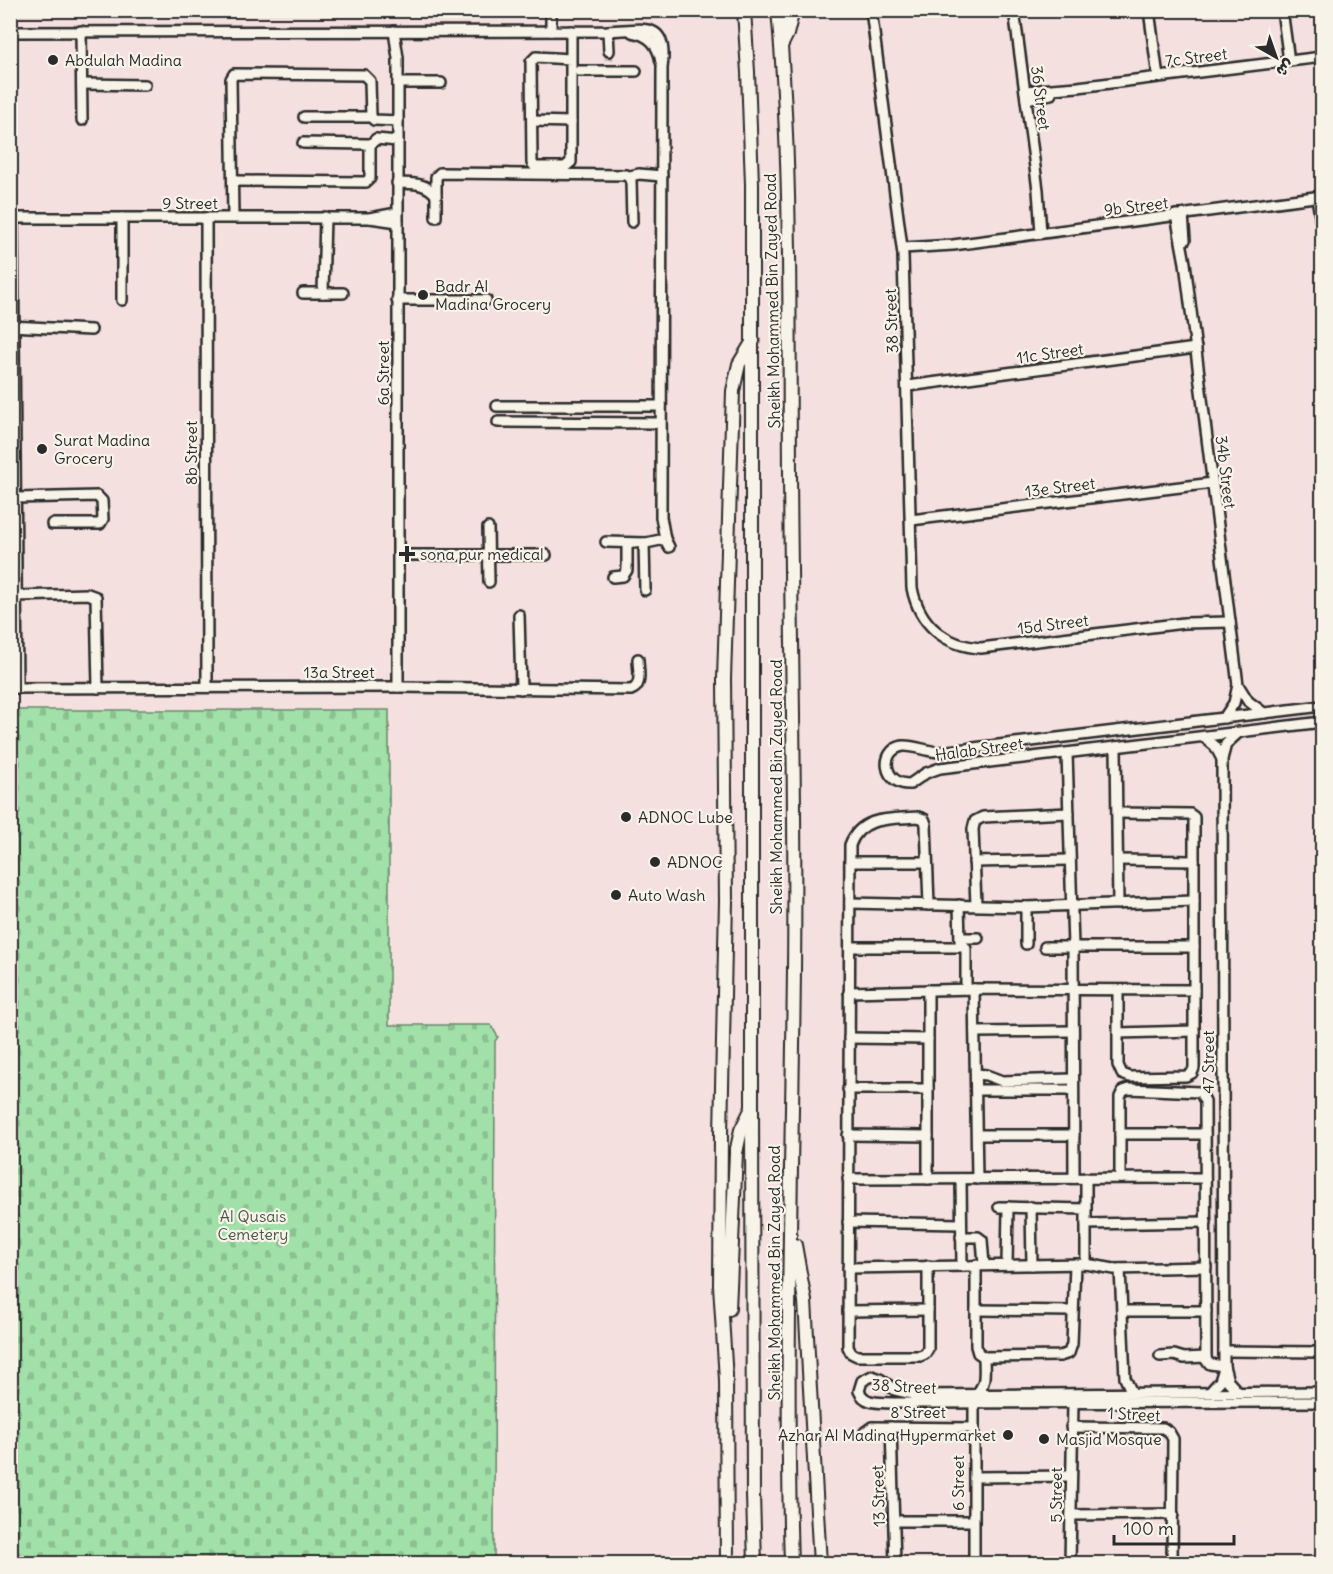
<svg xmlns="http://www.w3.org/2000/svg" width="1333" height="1574" font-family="Delius,'Playpen Sans Arabic',sans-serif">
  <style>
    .cemetery { fill: url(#cemetery-stones); stroke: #66866a; stroke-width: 1.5 }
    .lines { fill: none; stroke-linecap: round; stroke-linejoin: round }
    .minor-tunnel { stroke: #ccbcbb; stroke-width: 9; stroke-dasharray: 9 4.5; stroke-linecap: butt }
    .minor-casing { stroke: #2b2b2b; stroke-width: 14 }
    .highway-casing { stroke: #2b2b2b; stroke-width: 16 }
    .minor { stroke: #f7f3e8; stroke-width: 9 }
    .highway { stroke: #f7f3e8; stroke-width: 12 }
    .poi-dot { fill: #2b2b2b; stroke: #f7f3e8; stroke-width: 2 }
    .labels { text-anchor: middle; stroke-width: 4.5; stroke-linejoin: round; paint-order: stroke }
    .street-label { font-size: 16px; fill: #2b2b2b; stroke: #f7f3e8 }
    .poi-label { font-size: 16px; fill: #2b2b2b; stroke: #f7f3e8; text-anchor: start }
    .park-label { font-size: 16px; fill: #48584a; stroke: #f7f3e8 }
  </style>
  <defs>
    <pattern id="cemetery-stones" width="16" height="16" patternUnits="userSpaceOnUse" patternTransform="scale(1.5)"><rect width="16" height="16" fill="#a1e1a9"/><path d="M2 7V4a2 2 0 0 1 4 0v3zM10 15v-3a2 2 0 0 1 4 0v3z" fill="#8bc192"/></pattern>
  </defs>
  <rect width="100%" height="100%" fill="#f4e0df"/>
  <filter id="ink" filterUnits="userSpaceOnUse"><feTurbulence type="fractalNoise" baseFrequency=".0167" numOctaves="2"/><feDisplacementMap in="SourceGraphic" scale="12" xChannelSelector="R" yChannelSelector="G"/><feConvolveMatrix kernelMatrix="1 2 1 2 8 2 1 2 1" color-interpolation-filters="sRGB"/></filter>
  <g filter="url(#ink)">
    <polygon class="cemetery" points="11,710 389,710 389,1025 491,1025 498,1037 495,1041 494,1563 11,1563"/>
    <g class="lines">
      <polyline class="minor-tunnel" points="609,51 609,67"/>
      <defs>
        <g id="minor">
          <polyline points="551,10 551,31"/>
          <path d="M871,10L903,255L912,588C919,624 945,646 981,648L1184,623L1230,622"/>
          <polyline points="1014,10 1038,190 1041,233"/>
          <polyline points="1149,10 1158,77"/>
          <polyline points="1282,10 1289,61"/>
          <polyline points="81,31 82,120"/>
          <polyline points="394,31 398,58 398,687"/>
          <polyline points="608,31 609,51"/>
          <path d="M10,32L608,31C642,30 669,19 662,68L661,517L665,539L669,547"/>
          <path d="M632,32C649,35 658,44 661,62"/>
          <polyline points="571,59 536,57 531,62 532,163 535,167 565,167 571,162 571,31"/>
          <polyline points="579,71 636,71"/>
          <polyline points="398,83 441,83"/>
          <polyline points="82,84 145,85"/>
          <polyline points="1025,91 1078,87 1322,57"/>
          <polyline points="1026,99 1051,94"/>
          <polyline points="304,117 371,117 374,120 398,121"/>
          <polyline points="532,121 571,122"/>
          <polyline points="370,145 376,139 398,141"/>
          <polyline points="630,176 639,174 662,176"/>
          <polyline points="233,181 366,182 370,178 370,147 368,144 303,143"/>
          <path d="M397,183C413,184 425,182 436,195"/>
          <polyline points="1317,197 1322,229"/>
          <polyline points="1176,215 1185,263 1238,685 1234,703 1224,718"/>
          <polyline points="1183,215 1185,240"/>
          <polyline points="233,217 231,79 234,74 364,75 370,81 371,117"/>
          <polyline points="436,217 436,177 440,173 626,175 631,180 632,222"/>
          <polyline points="10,218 370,218 398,222"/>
          <polyline points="13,218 17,688"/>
          <polyline points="206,218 207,687"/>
          <polyline points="370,218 397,213"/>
          <polyline points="903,248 953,245 1322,196"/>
          <polyline points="303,293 343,293"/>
          <polyline points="323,293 325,217"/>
          <polyline points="122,300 122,218"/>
          <polyline points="397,300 486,300"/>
          <polyline points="10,326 91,330"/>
          <polyline points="908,386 1196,348"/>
          <polyline points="497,406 661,406"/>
          <polyline points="498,422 660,423"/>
          <polyline points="16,498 97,496 102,501 103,519 100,524 52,524"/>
          <polyline points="911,520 1213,483"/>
          <polyline points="488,528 489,582"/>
          <polyline points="606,542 646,543 665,539"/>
          <polyline points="644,543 645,590"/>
          <polyline points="399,555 546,555"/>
          <polyline points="613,577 623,576 627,570 627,543"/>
          <polyline points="16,596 88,594 96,597 98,688"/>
          <polyline points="519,615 521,689"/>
          <polyline points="1238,685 1248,701 1264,713"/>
          <path d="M10,688L398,687L631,690C643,686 638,670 638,659"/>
          <path d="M1322,706L940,752C929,752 913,745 903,746C879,750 883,785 910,784L926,773L940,768L1322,722"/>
          <polyline points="1238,733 1226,744 1222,759 1224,1366 1228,1381 1238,1392"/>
          <polyline points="1204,737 1215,746 1222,759"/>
          <polyline points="1116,747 1118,904"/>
          <polyline points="1067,753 1073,947 1074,1178"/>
          <polyline points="1117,813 1190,814 1194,817 1194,1068 1192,1073 1186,1076 1130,1077 1122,1074 1118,1065 1118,990"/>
          <polyline points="1118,860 1194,861"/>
          <polyline points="850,862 927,862"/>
          <polyline points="974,862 1070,860"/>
          <polyline points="850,903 1026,907 1194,901"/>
          <polyline points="959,905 960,941 966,949 966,989"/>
          <polyline points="976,905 973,829 975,821 983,817 1069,813"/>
          <polyline points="1026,907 1026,944"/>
          <polyline points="960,938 978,938"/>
          <polyline points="850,947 965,947"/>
          <polyline points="1045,947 1194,947"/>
          <polyline points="974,989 977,1179"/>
          <polyline points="928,990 928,1179"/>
          <polyline points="849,992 974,989 1194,990"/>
          <polyline points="975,1032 1073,1031"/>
          <polyline points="1118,1033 1194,1031"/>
          <polyline points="849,1038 928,1039"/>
          <polyline points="976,1074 986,1075 1002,1081 1073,1079"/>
          <polyline points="848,1089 928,1089"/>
          <polyline points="976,1090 1073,1090"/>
          <polyline points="1120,1134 1205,1134"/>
          <polyline points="848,1135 928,1136"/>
          <polyline points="977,1135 1074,1135"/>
          <polyline points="1120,1178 1120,1097 1123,1091 1129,1089 1200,1092 1205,1101 1206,1360 1210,1364 1224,1366"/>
          <polyline points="848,1179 1205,1178"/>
          <polyline points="961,1179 962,1266"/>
          <polyline points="999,1207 1086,1209"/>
          <polyline points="1031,1207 1032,1265"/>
          <polyline points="848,1222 961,1224"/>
          <polyline points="1086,1224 1206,1222"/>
          <polyline points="961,1237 978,1237 982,1240 984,1265"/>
          <polyline points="1086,1264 1086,1178"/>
          <polyline points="976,1265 976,1346 978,1353 984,1357 1060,1356 1069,1353 1072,1344 1075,1264"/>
          <polyline points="1007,1265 1008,1207"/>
          <path d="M928,1266V1349L925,1354L920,1356H857L851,1353L848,1347L850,845C861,815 892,819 918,817L924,819L926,824L929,905"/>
          <polyline points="848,1268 1086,1264 1114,1269 1206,1267"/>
          <polyline points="1120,1269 1125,1378 1132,1393"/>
          <polyline points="976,1310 1073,1311"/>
          <polyline points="848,1311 928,1310"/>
          <polyline points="1122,1311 1206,1311"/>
          <polyline points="1224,1351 1322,1352"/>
          <polyline points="1160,1356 1174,1355 1184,1358 1206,1357"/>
          <polyline points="1210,1392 1220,1381 1224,1368"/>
          <path d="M1322,1392L917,1395L895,1390L880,1379L872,1376L862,1381L859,1391C865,1405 880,1402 893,1403L1322,1402"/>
          <path d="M976,1394C987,1384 984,1371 984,1357"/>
          <polyline points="974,1403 974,1564"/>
          <polyline points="891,1427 895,1564"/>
          <polyline points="1071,1427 1163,1428 1169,1432 1173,1439 1172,1564"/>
          <polyline points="865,1432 872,1427 973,1428"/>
          <polyline points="974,1477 1071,1476"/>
          <polyline points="1071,1515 1173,1514"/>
          <polyline points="894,1521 973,1521"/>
          <polyline points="1070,1564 1073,1403"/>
        </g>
        <g id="highway">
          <polyline points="744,10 748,72 752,184 752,1109 753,1495 755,1564"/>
          <path d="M778,10C792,164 789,317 790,471C791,637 796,804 794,970C792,1168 785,1366 791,1564"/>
          <polyline points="782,44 787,34 793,10"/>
          <polyline points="795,1245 805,1301 820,1564"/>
          <polyline points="729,1309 736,1153 741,1130 751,1110"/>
          <polyline points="726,1374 727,1564"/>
          <polyline points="726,1380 720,1285 721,1134 726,901 724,679 733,391 739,364 753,341"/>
        </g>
      </defs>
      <use href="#minor" class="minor-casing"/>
      <use href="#highway" class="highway-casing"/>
      <use href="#minor" class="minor"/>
      <use href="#highway" class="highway"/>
    </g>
  </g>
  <g class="poi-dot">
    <circle cx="53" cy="60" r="6"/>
    <circle cx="423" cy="295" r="6"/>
    <circle cx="42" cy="449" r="6"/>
    <path d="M404 545h6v6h6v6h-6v6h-6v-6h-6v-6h6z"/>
    <circle cx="626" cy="817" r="6"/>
    <circle cx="655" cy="862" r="6"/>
    <circle cx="616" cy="895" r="6"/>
    <circle cx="1008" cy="1435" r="6"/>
    <circle cx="1044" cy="1439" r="6"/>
  </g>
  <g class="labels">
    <g class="street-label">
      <text transform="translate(1196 57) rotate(-7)" y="6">7c Street</text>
      <text transform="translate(1041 98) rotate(83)" y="6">36 Street</text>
      <text x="190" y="209">9 Street</text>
      <text transform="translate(1136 206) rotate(-7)" y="6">9b Street</text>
      <text transform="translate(772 301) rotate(-91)" y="6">Sheikh Mohammed Bin Zayed Road</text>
      <text transform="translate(891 321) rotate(-92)" y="6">38 Street</text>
      <text transform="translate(1050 353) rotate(-8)" y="6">11c Street</text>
      <text transform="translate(383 373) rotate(-90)" y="6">6a Street</text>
      <text transform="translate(191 453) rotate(-90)" y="6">8b Street</text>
      <text transform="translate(1226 472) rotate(83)" y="6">34b Street</text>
      <text transform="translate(1060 487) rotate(-7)" y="6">13e Street</text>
      <text transform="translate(1053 624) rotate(-7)" y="6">15d Street</text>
      <text x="339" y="678">13a Street</text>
      <text transform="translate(979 749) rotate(-8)" y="6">Halab Street</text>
      <text transform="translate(776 787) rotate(-90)" y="6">Sheikh Mohammed Bin Zayed Road</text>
      <text transform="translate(1208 1062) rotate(-90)" y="6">47 Street</text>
      <text transform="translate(774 1273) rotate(-90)" y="6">Sheikh Mohammed Bin Zayed Road</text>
      <text transform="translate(904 1386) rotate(3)" y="6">38 Street</text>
      <text x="918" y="1418">8 Street</text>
      <text transform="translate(1134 1414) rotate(3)" y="6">1 Street</text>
      <text transform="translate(958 1483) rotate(-90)" y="6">6 Street</text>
      <text transform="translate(1056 1495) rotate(-90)" y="6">5 Street</text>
      <text transform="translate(878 1496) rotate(-92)" y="6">13 Street</text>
    </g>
    <g class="poi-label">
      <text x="65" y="66">Abdulah Madina</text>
      <text x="435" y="292">Badr Al<tspan x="435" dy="18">Madina Grocery</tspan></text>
      <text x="54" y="446">Surat Madina<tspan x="54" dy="18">Grocery</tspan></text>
      <text x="420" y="560">sona pur medical</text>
      <text x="638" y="823">ADNOC Lube</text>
      <text x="667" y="868">ADNOC</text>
      <text x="628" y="901">Auto Wash</text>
      <text x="996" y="1441" text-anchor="end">Azhar Al Madina Hypermarket</text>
      <text x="1056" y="1445">Masjid Mosque</text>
    </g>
    <g class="park-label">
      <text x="253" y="1222">Al Qusais<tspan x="253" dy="18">Cemetery</tspan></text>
    </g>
  </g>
  <rect width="1333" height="1574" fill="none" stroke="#f7f3e8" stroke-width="36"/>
  <rect x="18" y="18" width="1297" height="1538" fill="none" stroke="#2b2b2b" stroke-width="2" filter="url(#ink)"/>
  <g transform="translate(1276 57) rotate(140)" stroke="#f7f3e8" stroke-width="4.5" paint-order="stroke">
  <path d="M0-4.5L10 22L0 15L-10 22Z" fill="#2b2b2b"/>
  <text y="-9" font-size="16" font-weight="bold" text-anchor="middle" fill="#2b2b2b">ش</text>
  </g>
  <path d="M1114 1535v9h120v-9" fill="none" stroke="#2b2b2b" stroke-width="3"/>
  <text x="1123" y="1535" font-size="18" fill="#2b2b2b" stroke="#f7f3e8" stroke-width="4.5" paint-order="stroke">100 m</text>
</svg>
